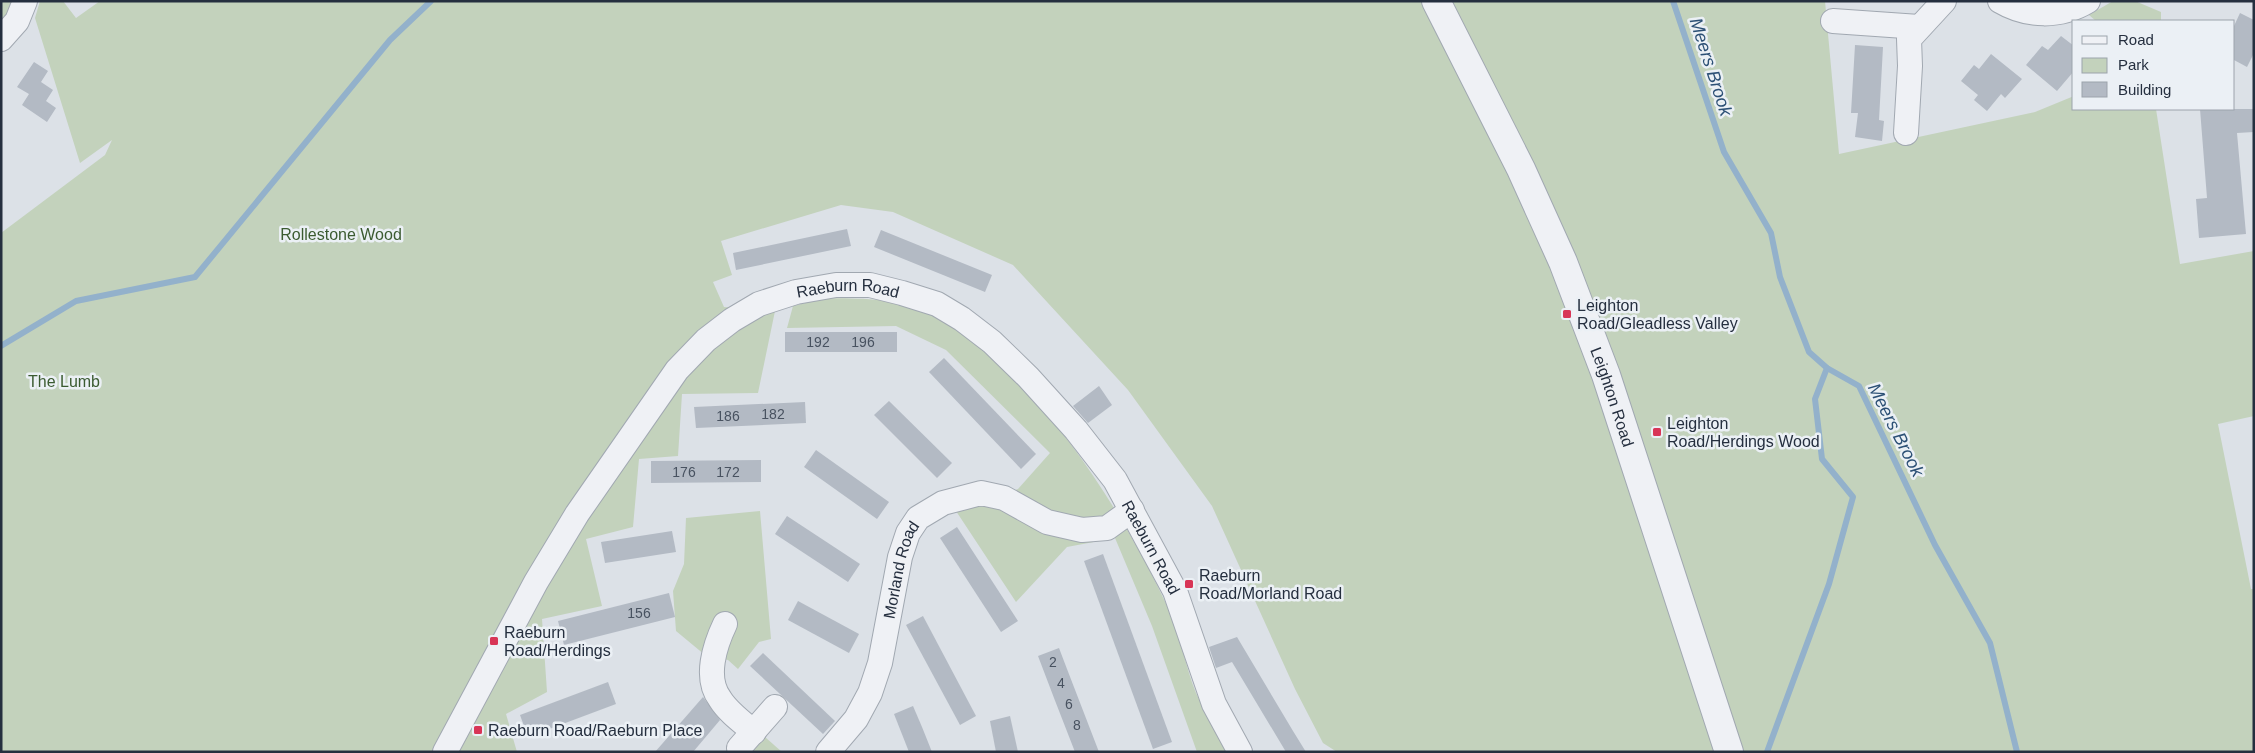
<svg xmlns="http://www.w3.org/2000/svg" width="2255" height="753" font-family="Helvetica,sans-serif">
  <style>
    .green { fill: #c3d2bc }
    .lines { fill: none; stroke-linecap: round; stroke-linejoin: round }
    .stream { stroke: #93b1cb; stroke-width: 6 }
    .building { fill: #b3bac4 }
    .minor-casing { stroke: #a1a8b1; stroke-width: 26 }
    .tertiary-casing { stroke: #a1a8b1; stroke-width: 30 }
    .minor { stroke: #eff1f5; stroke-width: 24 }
    .tertiary { stroke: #eff1f5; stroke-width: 28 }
    .poi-dot { fill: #d83556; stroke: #ebf0f5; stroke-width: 2 }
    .labels { text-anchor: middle; stroke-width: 5; stroke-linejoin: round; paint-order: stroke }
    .number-label { font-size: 14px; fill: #485260 }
    .park-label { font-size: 16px; fill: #3b5b31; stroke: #ebf0f5 }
    .street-label { font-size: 16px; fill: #252f3f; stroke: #ebf0f5 }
    .poi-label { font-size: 16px; fill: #252f3f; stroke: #ebf0f5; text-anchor: start }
    .water-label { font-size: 18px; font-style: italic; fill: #2c5075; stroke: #ebf0f5 }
  </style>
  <rect width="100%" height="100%" fill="#dce1e7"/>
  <g class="green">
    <polygon points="1,1 14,1 1,26"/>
    <polygon points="40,1 63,1 76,18 100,1 1825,1 1839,154 2035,112 2074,96 2074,109 2156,109 2180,264 2254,251 2254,416 2218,424 2251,589 2254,589 2254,752 1743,752 1633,415 1715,752 1337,752 1323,743 1295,689 1212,506 1128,390 1013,265 893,212 841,205 721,241 732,275 713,282 724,307 775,311 758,393 682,394 678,456 639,459 633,527 586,539 602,606 542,619 547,692 506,714 517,752 1,752 1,233 105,155 112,140 80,163 35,18"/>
    <polygon points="2113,1 2135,1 2161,12 2161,21 2096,21 2089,15"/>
    <path d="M826,298C860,299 891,297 923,311C1025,353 1124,512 1169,610C1181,636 1185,666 1196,693C1205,713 1220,733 1231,752H1197L1152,626L1115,538L1067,547L1016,602L956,511L1018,489L1050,453L946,350L896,326L787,328L793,306Z"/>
    <polygon points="760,511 771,639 759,642 738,669 728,660 705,655 676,631 673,591 684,564 686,518"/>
    <polygon points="765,737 782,752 752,752"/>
  </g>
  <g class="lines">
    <g class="stream">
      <polyline points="1673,1 1724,152 1771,233 1780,277 1809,352 1827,368 1859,386 1935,545 1990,643 2017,752"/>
      <polyline points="1,346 76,301 195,277 390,40 431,1"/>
      <polyline points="1767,752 1829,584 1853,497 1822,459 1815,399 1827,368"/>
    </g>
  </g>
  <g class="building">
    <polygon points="2240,13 2254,20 2254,53 2247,67 2234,60 2234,26"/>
    <polygon points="2061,36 2074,46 2074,71 2057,91 2026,65 2042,46 2048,50"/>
    <polygon points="1855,45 1883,47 1879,120 1884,121 1882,141 1855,137 1858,113 1851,113"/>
    <polygon points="1991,54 2022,79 2005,98 2001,94 1987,111 1974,100 1978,95 1961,81 1974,65 1979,69"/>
    <polygon points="34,62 48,71 41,82 53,90 46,101 56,108 47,122 22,105 29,94 17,87"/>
    <polygon points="2200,109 2254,109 2254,132 2237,133 2246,234 2199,238 2196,199 2207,198"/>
    <polygon points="847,229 851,246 736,270 733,253"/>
    <polygon points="881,230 992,275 985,292 874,247"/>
    <rect x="785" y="332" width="112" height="20"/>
    <polygon points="944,358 1036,454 1021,469 929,372"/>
    <polygon points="1099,386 1112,405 1088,423 1073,406"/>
    <polygon points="889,401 952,463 937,478 874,415"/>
    <polygon points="805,402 806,423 696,428 694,407"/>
    <polygon points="816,450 889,502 877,519 804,467"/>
    <polygon points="761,460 761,482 651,483 651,461"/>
    <polygon points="787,516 860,564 848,582 775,534"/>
    <polygon points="957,527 1018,621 1001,632 940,538"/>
    <polygon points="672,531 676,552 605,563 601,542"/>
    <polygon points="1103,554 1172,742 1153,749 1084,561"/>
    <polygon points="669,593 675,617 564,645 558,621"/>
    <polygon points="798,601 859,634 849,653 788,620"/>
    <polygon points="923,616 976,716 960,725 906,625"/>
    <polygon points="1237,637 1293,731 1306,752 1286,752 1232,662 1216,668 1209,647"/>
    <polygon points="1059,648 1067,669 1099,752 1075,752 1054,698 1038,656"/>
    <polygon points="763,653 835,721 823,734 750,666"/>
    <polygon points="608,682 616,704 528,737 520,715"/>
    <polygon points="703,697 720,720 693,752 655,752"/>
    <polygon points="913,706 922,727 932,752 909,752 894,714"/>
    <polygon points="1010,716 1018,752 996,752 990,721"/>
  </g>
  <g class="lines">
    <defs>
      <g id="minor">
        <path d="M2000,1C2027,17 2060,18 2088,1"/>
        <polyline points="1833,21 1919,27"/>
        <polyline points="1,39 17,21 25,1"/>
        <polyline points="1906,133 1910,66 1909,39 1944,1"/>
        <path d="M725,624C715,645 704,678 720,699C728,712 742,722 754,732"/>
        <polyline points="739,748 775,707"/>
        <path id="s1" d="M445,752L536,582L577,514L677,370L706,340L732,320L759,304L796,292L836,285H870L902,293L937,304L962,319L992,342L1028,377L1076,430L1115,480L1175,591L1214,704L1240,752"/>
        <path id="s2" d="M828,752L856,719L870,693L880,663L900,557L908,533L918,518L943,503L981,493L1004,498L1047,522L1082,530L1107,528L1132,510"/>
      </g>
      <g id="tertiary">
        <path id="s3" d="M1436,1L1521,169L1563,262L1606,375L1729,752"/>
      </g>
    </defs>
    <use href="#minor" class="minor-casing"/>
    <use href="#tertiary" class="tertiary-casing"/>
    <use href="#minor" class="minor"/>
    <use href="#tertiary" class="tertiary"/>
  </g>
  <g class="poi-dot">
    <rect x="1562" y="309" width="10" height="10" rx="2.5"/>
    <rect x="1652" y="427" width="10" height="10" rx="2.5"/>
    <rect x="1184" y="579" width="10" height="10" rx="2.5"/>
    <rect x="489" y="636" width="10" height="10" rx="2.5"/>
    <rect x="473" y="725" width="10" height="10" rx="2.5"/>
  </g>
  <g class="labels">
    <g class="number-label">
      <text x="818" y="347">192</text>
      <text x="863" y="347">196</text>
      <text x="773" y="419">182</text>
      <text x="728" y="421">186</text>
      <text x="684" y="477">176</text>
      <text x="728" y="477">172</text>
      <text x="639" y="618">156</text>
      <text x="1053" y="667">2</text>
      <text x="1061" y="688">4</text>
      <text x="1069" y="709">6</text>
      <text x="1077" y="730">8</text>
    </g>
    <g class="park-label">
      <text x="341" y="240">Rollestone Wood</text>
      <text x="64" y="387">The Lumb</text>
    </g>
    <g class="street-label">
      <text dy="6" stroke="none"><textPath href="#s1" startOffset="645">Raeburn Road</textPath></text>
      <text dy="6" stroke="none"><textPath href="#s3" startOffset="434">Leighton Road</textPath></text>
      <text dy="6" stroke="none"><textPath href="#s1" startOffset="1065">Raeburn Road</textPath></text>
      <text dy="6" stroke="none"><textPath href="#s2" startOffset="200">Morland Road</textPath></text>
    </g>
    <g class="poi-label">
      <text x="1577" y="311">Leighton<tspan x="1577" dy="18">Road/Gleadless Valley</tspan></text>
      <text x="1667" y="429">Leighton<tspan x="1667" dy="18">Road/Herdings Wood</tspan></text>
      <text x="1199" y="581">Raeburn<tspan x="1199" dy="18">Road/Morland Road</tspan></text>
      <text x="504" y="638">Raeburn<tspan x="504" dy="18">Road/Herdings</tspan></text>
      <text x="488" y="736">Raeburn Road/Raeburn Place</text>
    </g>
    <g class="water-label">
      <text transform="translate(1711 67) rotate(72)" y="6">Meers Brook</text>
      <text transform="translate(1896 430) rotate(63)" y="6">Meers Brook</text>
    </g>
  </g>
  <rect width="2255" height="753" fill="none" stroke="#252f3f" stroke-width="5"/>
  <rect x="2072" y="20" width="162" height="90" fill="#ebf0f5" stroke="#9ca3ac"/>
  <rect x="2082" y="36" width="25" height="8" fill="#eff1f5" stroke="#9ca3ac"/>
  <text x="2118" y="45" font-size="15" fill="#252f3f">Road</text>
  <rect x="2082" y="58" width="25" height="15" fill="#c3d2bc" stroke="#9ca3ac"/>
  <text x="2118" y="70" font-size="15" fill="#252f3f">Park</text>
  <rect x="2082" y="82" width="25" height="15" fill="#b3bac4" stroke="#9ca3ac"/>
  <text x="2118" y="95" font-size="15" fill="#252f3f">Building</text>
</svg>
